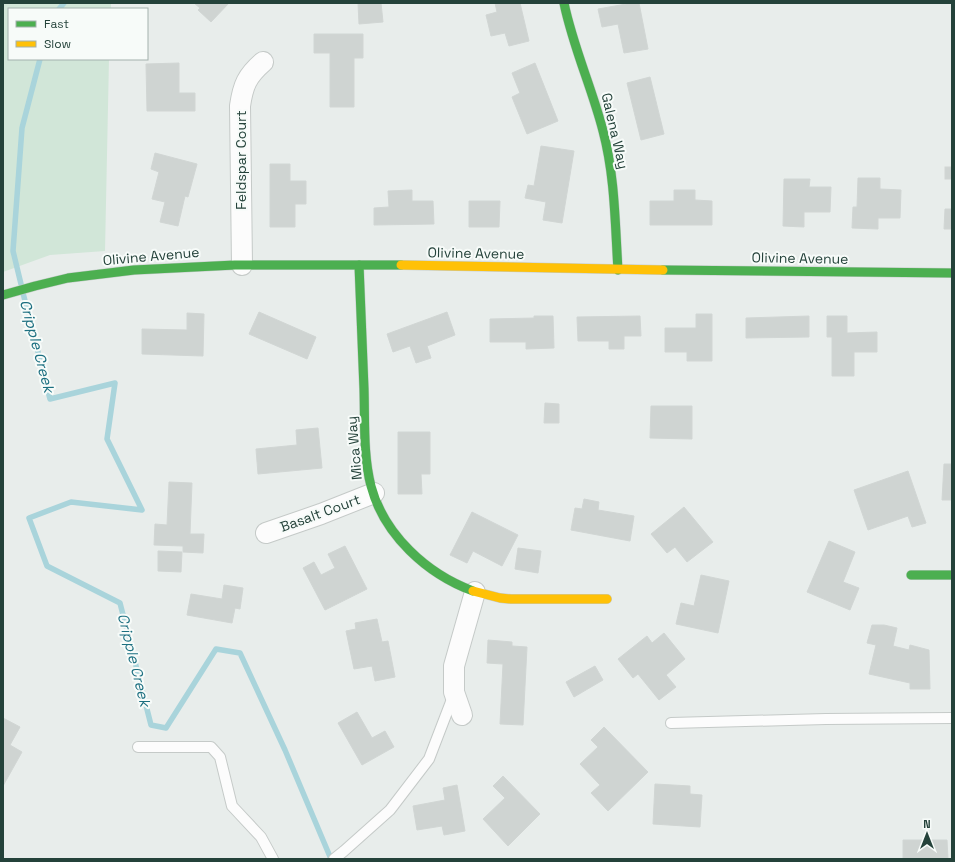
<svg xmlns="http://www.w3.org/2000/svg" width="955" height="862" font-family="'Space Grotesk',sans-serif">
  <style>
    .green { fill: #d1e6d8 }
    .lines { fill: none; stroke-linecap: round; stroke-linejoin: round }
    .stream { stroke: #a9d4db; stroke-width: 5.5 }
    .building { fill: #cfd4d2; stroke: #d1d6d4 }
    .lane-casing { stroke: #c5cac8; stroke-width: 12 }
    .street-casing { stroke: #c5cac8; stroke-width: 22 }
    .fast-casing { stroke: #c3cbc8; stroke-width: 10 }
    .slow-casing { stroke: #c3cbc8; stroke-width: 10 }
    .lane { stroke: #fcfcfc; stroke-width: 10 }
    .street { stroke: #fcfcfc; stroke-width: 20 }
    .fast { stroke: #4caf50; stroke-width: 9 }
    .slow { stroke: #ffc107; stroke-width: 9 }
    .labels { text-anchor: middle; stroke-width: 4; stroke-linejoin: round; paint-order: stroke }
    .street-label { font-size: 14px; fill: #24423a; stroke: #f7fbf9 }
    .water-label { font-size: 15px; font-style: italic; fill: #1c6f80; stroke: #f7fbf9 }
  </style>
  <rect width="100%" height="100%" fill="#e8edeb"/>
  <polygon class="green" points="3,3 111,3 111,9 9,9 9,59 109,59 105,251 50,255 3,272"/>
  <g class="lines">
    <g class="stream">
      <polyline points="59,9 64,3"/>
      <polyline points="21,284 13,251 22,128 40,59"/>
      <polyline points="23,293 50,399 115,383 107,439 142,510 71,502 29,518 47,566 120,603 151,725 166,728 216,649 240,653 285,750 331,859"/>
    </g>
  </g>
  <g class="building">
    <polygon points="194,3 229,3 211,22 198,10 200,8"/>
    <polygon points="358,3 381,3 383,22 359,24"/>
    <polygon points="495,3 520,3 529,41 509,46 505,33 491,36 486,15 497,12"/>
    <polygon points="632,3 639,3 648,49 624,53 618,24 602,27 598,9"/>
    <polygon points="314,34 363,34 363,58 354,58 354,107 330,107 330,53 314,53"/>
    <polygon points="179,63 179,93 195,93 195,111 147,111 146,64"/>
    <polygon points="535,63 558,121 527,134 512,97 520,93 512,73"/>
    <polygon points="650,77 664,134 641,140 627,83"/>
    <polygon points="541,146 574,151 562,223 543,220 546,202 525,198 528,185 534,186"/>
    <polygon points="155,153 197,164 188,197 185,196 178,226 160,222 165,202 152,199 159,172 151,169"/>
    <polygon points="270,164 290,164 290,181 306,181 306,204 295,204 295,227 270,227"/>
    <rect x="945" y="167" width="7" height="12"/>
    <polygon points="858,178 880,178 880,189 901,190 900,218 878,218 878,229 852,228 853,207 857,207"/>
    <polygon points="784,179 810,179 809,187 831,187 830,212 804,212 804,227 783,226"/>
    <polygon points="412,190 412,201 433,201 434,224 374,225 374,208 389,207 388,191"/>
    <polygon points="674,190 695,190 695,200 712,201 712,225 650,225 650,201 674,201"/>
    <polygon points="469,201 500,201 499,227 469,227"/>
    <polygon points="945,209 952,209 952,229 944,229"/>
    <polygon points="259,312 316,337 307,359 249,334"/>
    <polygon points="447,312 455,335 427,346 431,358 416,363 410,346 393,352 387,334"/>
    <polygon points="187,313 204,314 203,356 142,354 142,329 187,330"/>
    <polygon points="696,314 712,314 712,361 687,361 687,352 665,352 665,328 696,328"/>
    <polygon points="534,316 553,316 554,348 526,349 526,342 490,342 490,319 534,318"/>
    <polygon points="640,316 641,336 624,336 624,349 609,349 609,341 578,341 577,317"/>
    <polygon points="809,316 809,337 746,338 746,318"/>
    <polygon points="827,316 847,316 847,333 877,332 877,352 854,352 854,376 832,376 832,337 827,337"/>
    <polygon points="545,403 559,404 559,423 544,423"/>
    <polygon points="651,406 692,406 692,439 650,438"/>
    <polygon points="318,428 322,468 258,474 256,449 297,445 296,430"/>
    <polygon points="398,432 430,432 430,474 421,474 422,494 398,494"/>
    <polygon points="944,464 952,464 952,500 942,500"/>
    <polygon points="908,471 926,523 912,527 908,516 868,530 854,490"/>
    <polygon points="169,482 192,483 190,534 204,534 203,553 183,552 183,546 154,545 155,524 167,525"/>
    <polygon points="584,499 599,502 598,510 634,516 630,541 571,530 575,508 582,509"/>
    <polygon points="684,507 713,542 687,562 675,547 667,553 651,534"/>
    <polygon points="472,512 518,535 502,566 473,551 467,563 450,555"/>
    <polygon points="829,541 855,552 843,582 859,588 850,610 807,592"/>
    <polygon points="345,546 367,589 325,610 303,568 314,562 321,575 335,568 328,554"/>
    <polygon points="518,548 541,551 538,573 515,569"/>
    <polygon points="158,551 182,552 181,572 158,571"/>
    <polygon points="701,575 729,581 718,633 676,624 681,603 694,606"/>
    <polygon points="224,585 243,588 240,609 235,608 232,623 187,615 191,594 222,599"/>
    <polygon points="377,619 382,642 388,641 395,677 375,681 372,666 354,669 346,631 356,629 355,623"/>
    <polygon points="872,625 884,625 897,628 893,646 909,650 910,645 929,650 930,689 910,689 910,683 869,674 876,645 867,643"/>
    <polygon points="664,633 685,659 666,675 676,687 659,700 638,674 633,678 618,659 647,636 652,643"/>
    <polygon points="488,640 512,642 512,646 527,647 523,725 500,724 503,664 487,663"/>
    <polygon points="595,666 603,680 574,697 566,682"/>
    <polygon points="357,712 372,738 385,731 394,747 362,765 338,723"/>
    <polygon points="3,718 20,727 10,745 22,752 3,786"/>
    <polygon points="604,727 648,772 608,811 591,793 600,785 580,764 598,747 591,740"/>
    <polygon points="503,776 540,814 508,846 483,819 505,798 493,786"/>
    <polygon points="655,784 690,786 690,794 702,795 700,827 653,824"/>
    <polygon points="457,785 465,831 444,835 442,826 417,830 413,806 445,800 443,788"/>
    <polygon points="903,840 947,840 948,859 903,859"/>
  </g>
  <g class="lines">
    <defs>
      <g id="lane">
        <polyline points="671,723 826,719 952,718"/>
        <polyline points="138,747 211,747 220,757 232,806 261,837 273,859"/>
        <polyline points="334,859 344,851 390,810 429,759 454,694"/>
      </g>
      <g id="street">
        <path d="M242,265L240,106C243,85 247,76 263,62"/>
        <polyline points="266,533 321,514 374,493"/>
        <polyline points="462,715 454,692 454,666 475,592"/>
      </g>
      <g id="fast">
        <path d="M564,3C573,47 592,88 603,131C615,176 615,223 618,270"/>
        <path d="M359,265C361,306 362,348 364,389C365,421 363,455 371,486C384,535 427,574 473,591"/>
        <polyline points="663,270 952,273"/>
        <polyline points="3,295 35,286 68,278 134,270 235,265 401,265"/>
        <polyline points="911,575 952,575"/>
      </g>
      <g id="slow">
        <polyline points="401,265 663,270"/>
        <polyline points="473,591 500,598 511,599 607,599"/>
      </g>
    </defs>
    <use href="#lane" class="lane-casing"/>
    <use href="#street" class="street-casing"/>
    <use href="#fast" class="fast-casing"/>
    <use href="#slow" class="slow-casing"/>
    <use href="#lane" class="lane"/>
    <use href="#street" class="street"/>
    <use href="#fast" class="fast"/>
    <use href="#slow" class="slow"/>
  </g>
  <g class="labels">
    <g class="street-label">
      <text transform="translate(615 131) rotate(77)" y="5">Galena Way</text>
      <text transform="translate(241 160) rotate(-90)" y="5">Feldspar Court</text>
      <text transform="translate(476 253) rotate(1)" y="5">Olivine Avenue</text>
      <text transform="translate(151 256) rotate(-5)" y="5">Olivine Avenue</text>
      <text transform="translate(800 258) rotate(1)" y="5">Olivine Avenue</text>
      <text transform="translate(354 448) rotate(-95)" y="5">Mica Way</text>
      <text transform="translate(320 513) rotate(-20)" y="5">Basalt Court</text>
    </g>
    <g class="water-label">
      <text transform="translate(37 346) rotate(75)" y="5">Cripple Creek</text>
      <text transform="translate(134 660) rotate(76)" y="5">Cripple Creek</text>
    </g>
  </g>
  <rect width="955" height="862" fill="none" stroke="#24423a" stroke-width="8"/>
  <rect x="8" y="8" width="140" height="52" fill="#f7fbf9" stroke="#a3b1ad"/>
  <rect x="16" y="21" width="20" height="6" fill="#4caf50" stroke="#a3b1ad"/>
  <text x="44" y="28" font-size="12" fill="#24423a">Fast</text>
  <rect x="16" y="41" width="20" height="6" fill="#ffc107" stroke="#a3b1ad"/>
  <text x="44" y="48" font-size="12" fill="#24423a">Slow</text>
  <g transform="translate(927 834)" stroke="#f7fbf9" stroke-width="3" paint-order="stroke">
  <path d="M0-3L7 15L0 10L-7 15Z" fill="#24423a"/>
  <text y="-6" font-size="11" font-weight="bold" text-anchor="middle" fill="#24423a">N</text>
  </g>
</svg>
